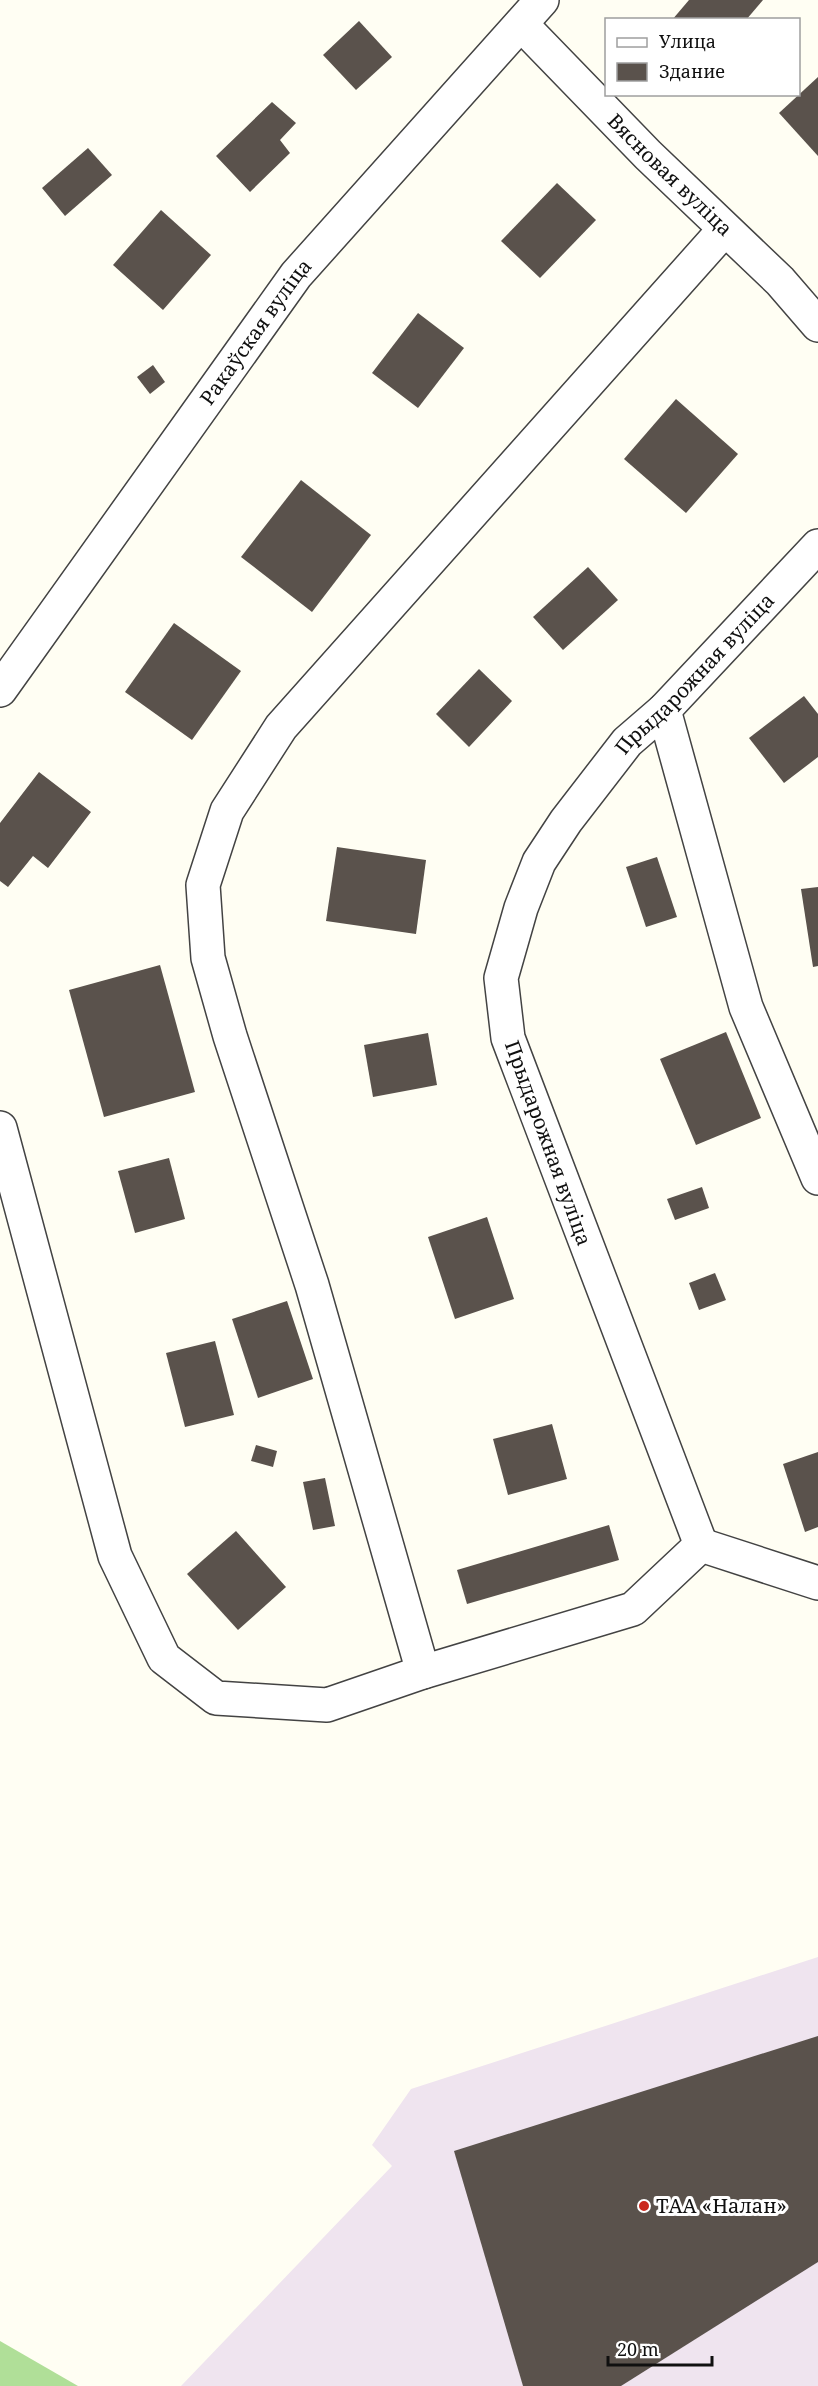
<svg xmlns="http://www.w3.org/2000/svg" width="818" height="2386" font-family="'Noto Serif',serif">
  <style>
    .industrial { fill: #efe4ef }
    .forest { fill: #b0df98 }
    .building { fill: #5a524c }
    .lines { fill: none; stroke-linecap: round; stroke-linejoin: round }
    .street-casing { stroke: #434343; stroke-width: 36 }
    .street { stroke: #fff; stroke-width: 33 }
    .poi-dot { fill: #ca281e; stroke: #fff; stroke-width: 2 }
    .labels { text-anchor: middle; stroke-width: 6; stroke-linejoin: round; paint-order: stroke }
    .street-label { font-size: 20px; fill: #101010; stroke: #fff }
    .poi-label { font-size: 20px; fill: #101010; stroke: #fff; text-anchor: start }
  </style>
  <rect width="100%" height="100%" fill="#fffef3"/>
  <polygon class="industrial" points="818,1957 818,2386 181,2386 392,2166 372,2145 411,2089"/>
  <polygon class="forest" points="0,2341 78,2386 0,2386"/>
  <g class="building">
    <polygon points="689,0 763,0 746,20 672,20"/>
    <polygon points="359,21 392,57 356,90 323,55"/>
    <polygon points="818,77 818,156 779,113"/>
    <polygon points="272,102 296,123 280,140 290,153 250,192 216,156"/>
    <polygon points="88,148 112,175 65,216 42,188"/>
    <polygon points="557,183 596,220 540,278 501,241"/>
    <polygon points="161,210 211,255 163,310 113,265"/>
    <polygon points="418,313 464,348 418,408 372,373"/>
    <polygon points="153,365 165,382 150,394 137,377"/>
    <polygon points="676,399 738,454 686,513 624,459"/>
    <polygon points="301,480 371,535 312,612 241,557"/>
    <polygon points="588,567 618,600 563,650 533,617"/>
    <polygon points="174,623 241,671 192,740 125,692"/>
    <polygon points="479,669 512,701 469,747 436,714"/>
    <polygon points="804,696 818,714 818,757 784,783 749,738"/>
    <polygon points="39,772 91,812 48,868 33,856 8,887 0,881 0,823"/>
    <polygon points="337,847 426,860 416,934 326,921"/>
    <polygon points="657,857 677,917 646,927 626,867"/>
    <polygon points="818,887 818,966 813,967 801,889"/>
    <polygon points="160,965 195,1092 104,1117 69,990"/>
    <polygon points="726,1032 761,1118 696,1145 660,1059"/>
    <polygon points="428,1033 437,1085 373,1097 364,1045"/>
    <polygon points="169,1158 185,1219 135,1233 118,1171"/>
    <polygon points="702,1187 709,1208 675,1220 667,1199"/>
    <polygon points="487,1217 514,1299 455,1319 428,1237"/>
    <polygon points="715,1273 726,1300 699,1310 689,1283"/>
    <polygon points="287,1301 313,1379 258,1398 232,1319"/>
    <polygon points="215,1341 234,1415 185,1427 166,1353"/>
    <polygon points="552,1424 567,1479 508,1495 493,1439"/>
    <polygon points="256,1445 277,1451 273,1467 251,1461"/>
    <polygon points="818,1452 818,1527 805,1532 783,1464"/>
    <polygon points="325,1478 335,1526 313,1530 303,1482"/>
    <polygon points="609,1525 619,1560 467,1604 457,1570"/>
    <polygon points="236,1531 286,1587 238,1630 187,1574"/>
    <polygon points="818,2036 818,2262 621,2386 523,2386 454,2151"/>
  </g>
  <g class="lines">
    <defs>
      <g id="street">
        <path id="s1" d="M521,24L648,155L780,281L818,325"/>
        <path id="s2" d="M0,690L296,275L542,0"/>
        <polyline points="664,710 746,1007 818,1178"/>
        <polyline points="0,1128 115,1556 164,1658 216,1698 327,1705 423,1672 633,1609 701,1545 818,1583"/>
        <path id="s3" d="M701,1545L508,1038L501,978L521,908L539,862L566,821L627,742L664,710L818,546"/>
        <polyline points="423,1672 312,1285 230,1036 208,958 203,885 227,811 281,727 724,230"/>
      </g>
    </defs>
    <use href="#street" class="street-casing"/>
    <use href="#street" class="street"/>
  </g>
  <circle class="poi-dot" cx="644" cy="2206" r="6"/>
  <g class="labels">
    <g class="street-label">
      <text dy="7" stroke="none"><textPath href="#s1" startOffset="212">Вясновая вуліца</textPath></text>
      <text dy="7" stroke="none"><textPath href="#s2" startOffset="440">Ракаўская вуліца</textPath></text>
      <text dy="7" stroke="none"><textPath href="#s3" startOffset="970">Прыдарожная вуліца</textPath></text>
      <text transform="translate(548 1143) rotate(70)" y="7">Прыдарожная вуліца</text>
    </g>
    <g class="poi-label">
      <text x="656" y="2213">ТАА «Налан»</text>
    </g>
  </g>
  <rect x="605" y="18" width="195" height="78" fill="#ffffff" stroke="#9f9f9f" stroke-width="1.5"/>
  <rect x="617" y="38" width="30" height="9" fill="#ffffff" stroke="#9f9f9f" stroke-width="1.5"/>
  <text x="659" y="48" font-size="18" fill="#101010">Улица</text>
  <rect x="617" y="63" width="30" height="18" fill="#5a524c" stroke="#9f9f9f" stroke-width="1.5"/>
  <text x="659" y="78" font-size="18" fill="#101010">Здание</text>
  <path d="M608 2356v9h104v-9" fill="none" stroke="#101010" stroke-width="3"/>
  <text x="617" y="2356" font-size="18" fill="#101010" stroke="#ffffff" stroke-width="4.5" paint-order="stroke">20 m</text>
</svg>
